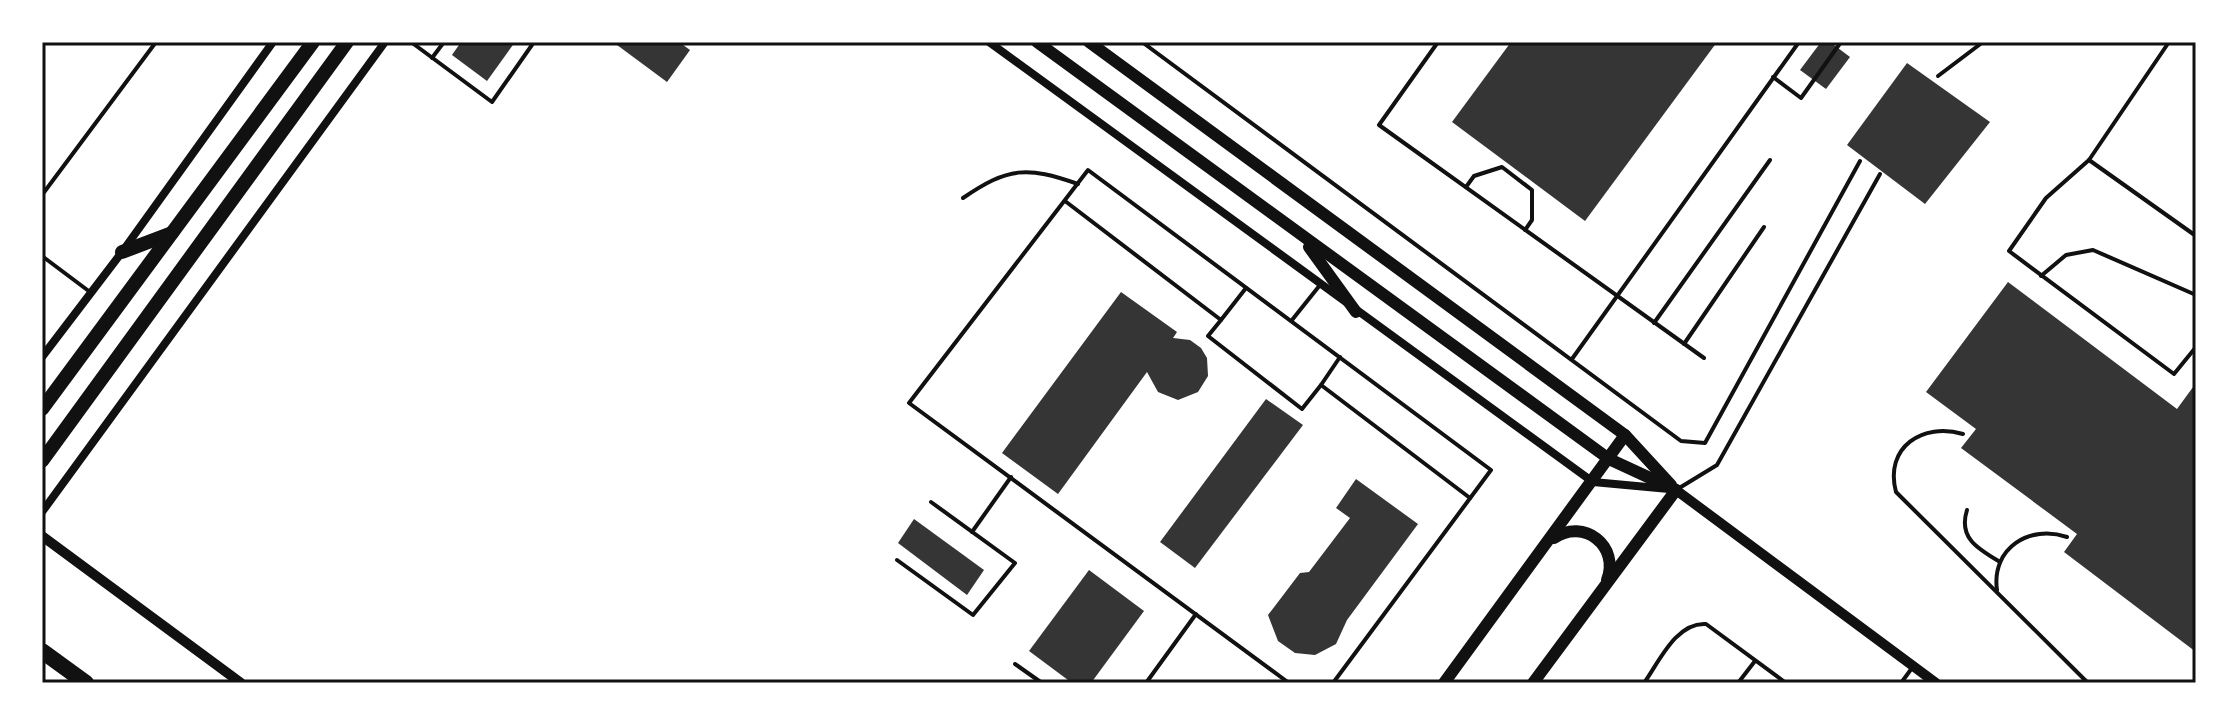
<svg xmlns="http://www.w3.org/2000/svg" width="2238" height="725" font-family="Barlow,sans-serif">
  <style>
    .building { fill: #353535 }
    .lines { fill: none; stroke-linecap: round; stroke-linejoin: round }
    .service { stroke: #111; stroke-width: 4 }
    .minor { stroke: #111; stroke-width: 8 }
    .tertiary { stroke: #111; stroke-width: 10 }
    .secondary { stroke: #111; stroke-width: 12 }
    .primary { stroke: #111; stroke-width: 14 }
    .motorway { stroke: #111; stroke-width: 16 }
    .neatline { fill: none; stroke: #111; stroke-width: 3 }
  </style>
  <rect width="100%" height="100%" fill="#fff"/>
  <g class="building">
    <polygon points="461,42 515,42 487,81 452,55"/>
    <polygon points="613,42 679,42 690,50 667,82"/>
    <polygon points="1511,42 1717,42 1585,221 1452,122"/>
    <polygon points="1821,42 1830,42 1850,57 1826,89 1800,70"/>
    <polygon points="1907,63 1990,122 1925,204 1847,145"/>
    <polygon points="2008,282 2177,409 2196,383 2196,652 2064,552 2077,534 1961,448 1976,429 1926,392"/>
    <polygon points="1121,292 1177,332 1173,338 1190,340 1201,348 1207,358 1208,376 1198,392 1178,400 1158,392 1147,372 1058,494 1002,453"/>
    <polygon points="1266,399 1303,425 1195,568 1160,542"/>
    <polygon points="1356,479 1418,524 1347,620 1336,644 1315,655 1295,653 1278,641 1268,615 1300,573 1309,572 1350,518 1336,508"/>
    <polygon points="914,519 984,570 967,595 898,543"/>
    <polygon points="1089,570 1144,611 1091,683 1072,683 1029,651"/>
  </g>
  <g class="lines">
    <g class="service">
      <polyline points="411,42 492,102 534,42"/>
      <polyline points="1142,42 1681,441 1705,443 1860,161"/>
      <polyline points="1438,42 1379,125 1704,358"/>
      <polyline points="2169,42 2089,160 2046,198 2009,251 2174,374 2196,347"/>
      <polyline points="432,58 444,42"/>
      <polyline points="1938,76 1983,42"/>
      <polyline points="1773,77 1801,98 1841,42"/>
      <polyline points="2089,160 2196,236"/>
      <polyline points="1466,187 1474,176 1502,167 1532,190 1532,220 1525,230"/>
      <polyline points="42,195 156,42"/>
      <path d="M963,198C1008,167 1027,166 1078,184"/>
      <polyline points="1065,201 1221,320 1246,288"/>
      <polyline points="42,256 90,292"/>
      <polyline points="2041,276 2066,255 2093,250 2196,295"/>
      <polyline points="1221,320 1208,336 1302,409 1321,385"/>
      <polyline points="1292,320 1320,285"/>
      <polyline points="1654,323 1770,160"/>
      <polyline points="1684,344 1764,227"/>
      <polyline points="1340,357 1321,385 1470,498"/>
      <polyline points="1572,359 1799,42"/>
      <path d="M1963,434C1923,422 1884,447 1896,492L2088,683"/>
      <polyline points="1676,490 1717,465 1880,174"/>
      <path d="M1967,510C1958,538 1978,549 2000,562"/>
      <polyline points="972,532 1011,477"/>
      <polyline points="897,560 973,615 1015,563 931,502"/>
      <path d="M1997,590C1991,548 2030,524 2067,537"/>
      <polyline points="1015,664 1042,683"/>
      <polyline points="1146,683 1196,614"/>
      <polyline points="1289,683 909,403 1088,170 1491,470 1333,683"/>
      <path d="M1644,683C1659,662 1676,622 1706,624L1786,683"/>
      <polyline points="1738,683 1755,661"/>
      <polyline points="1901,683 1912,668"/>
    </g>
    <g class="minor">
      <polyline points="989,42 1593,482 1669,489"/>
      <polyline points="42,357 122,252 273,42"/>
      <polyline points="42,512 385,42"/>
    </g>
    <g class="tertiary">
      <polyline points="1676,490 1936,683"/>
      <polyline points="42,536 241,683"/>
    </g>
    <g class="secondary">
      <polyline points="1037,42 1609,459 1676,490"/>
      <polyline points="1089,42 1625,435 1671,485"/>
      <polyline points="1309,247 1356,312"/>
      <path d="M1554,538C1584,518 1620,546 1607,580"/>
      <polyline points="1444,683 1625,435"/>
      <polyline points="1533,683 1676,490"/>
    </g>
    <g class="primary">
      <polyline points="122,252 172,233"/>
      <polyline points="42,409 313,42"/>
      <polyline points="42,461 347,42"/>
    </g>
    <polyline class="motorway" points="42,651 86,683"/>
  </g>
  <rect width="2238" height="725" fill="none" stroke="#ffffff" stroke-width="88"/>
  <rect x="44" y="44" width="2150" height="637" class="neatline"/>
</svg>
